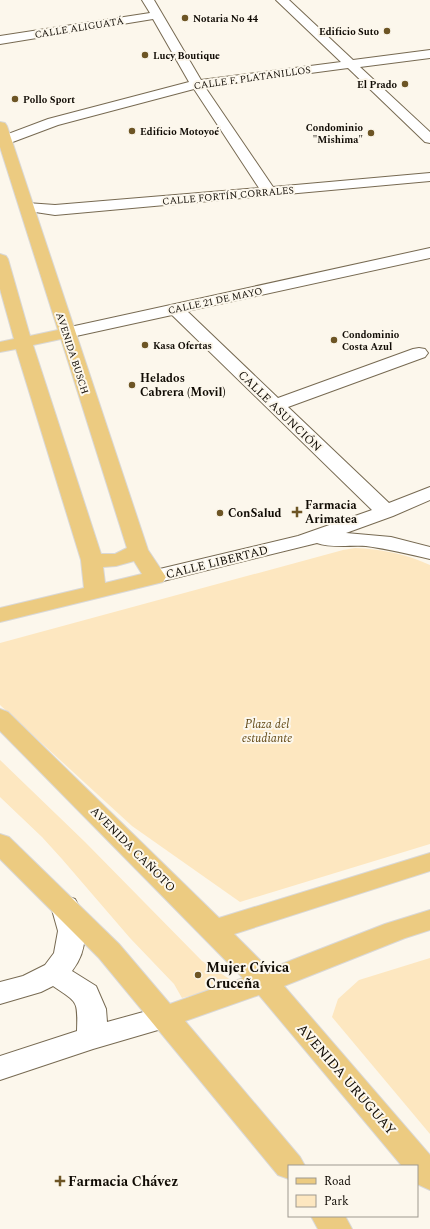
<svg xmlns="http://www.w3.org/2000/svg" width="430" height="1229" font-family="Spectral,serif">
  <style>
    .green { fill: #fde7c0 }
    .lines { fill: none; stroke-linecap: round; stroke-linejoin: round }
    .minor-casing { stroke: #776a52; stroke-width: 2 }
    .major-casing { stroke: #d9d8d7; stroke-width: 2 }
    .minor { fill: #fff; fill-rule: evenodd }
    .major { fill: #eccb81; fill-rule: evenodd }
    .poi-dot { fill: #6d5525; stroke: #fcf7ec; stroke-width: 1.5 }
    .labels { text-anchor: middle; stroke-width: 4; stroke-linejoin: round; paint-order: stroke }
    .far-poi-label { font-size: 10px; font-weight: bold; fill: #100b04; stroke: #fcf7ec; text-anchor: start }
    .far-street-label { font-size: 10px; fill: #100b04; stroke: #fcf7ec }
    .poi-label { font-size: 12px; font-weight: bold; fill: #100b04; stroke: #fcf7ec; text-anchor: start }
    .street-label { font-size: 12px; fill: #100b04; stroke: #fcf7ec }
    .park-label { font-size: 12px; font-style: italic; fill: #634a17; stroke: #fcf7ec }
    .near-poi-label { font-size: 14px; font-weight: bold; fill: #100b04; stroke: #fcf7ec; text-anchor: start }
    .near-street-label { font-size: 14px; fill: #100b04; stroke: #fcf7ec }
  </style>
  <rect width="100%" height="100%" fill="#fcf7ec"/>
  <g class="green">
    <path d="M355,548C381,549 406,554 430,565V844L240,902L132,826L0,705V643L343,550Z"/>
    <polygon points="0,760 85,842 202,961 237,984 182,998 174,984 130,938 62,859 42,837 0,797"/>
    <polygon points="430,958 430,1134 332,1017 338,999 359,980"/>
  </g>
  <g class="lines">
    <defs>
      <g id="minor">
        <polygon points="142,0 154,0 201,80 341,62 276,0 289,0 353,60 430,50 430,58 360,67 430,132 430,143 425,142 348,68 205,87 273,187 430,173 430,181 55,215 22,210 20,207 22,204 27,203 55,205 259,188 194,89 58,125 10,143 5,144 0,143 0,137 48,119 189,82 153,19 0,44 0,36 150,13"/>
        <path d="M430,248V258L187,311L278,398L413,349L419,348L425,349L428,353L425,357L288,407L389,503L430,487V500L393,516L346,533L391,537L430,547V559C409,554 388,549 366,546C352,545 329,548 317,543L155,583L147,582L144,577L147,572L298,536L372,510L172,315L67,338L61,337L58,333L61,329Z"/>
        <path d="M65,896L75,899C88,922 89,949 72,971L96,986L106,1009L107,1022L165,1006L175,1009L179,1017L175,1025L93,1049L0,1080V1056L77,1031C78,1000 78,1003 53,986L41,992L0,1004V982L23,976L45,965L54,953L58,931L51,906L55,899Z"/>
      </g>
      <g id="major">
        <path d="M0,122L5,123L7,126L148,550L166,577L163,582L0,622V608L84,588L81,560L16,349L0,352V342L14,339L0,289V254L6,256L8,259L30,336L58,330L0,147ZM61,339L127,548L115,554H101L33,345ZM134,561L142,574L105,583L103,567L116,566Z"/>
        <polygon points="0,709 8,712 219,918 430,853 430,871 234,934 269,969 385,924 430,910 430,930 405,938 284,986 430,1155 430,1190 417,1184 417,1166 402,1166 259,995 185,1021 300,1157 305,1166 289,1166 289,1179 278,1175 99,958 0,859 0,834 9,837 119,944 170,1004 243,978 0,731"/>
        <polygon points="311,1216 345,1216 352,1229 318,1229"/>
      </g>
    </defs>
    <use href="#minor" class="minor-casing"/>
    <use href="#major" class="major-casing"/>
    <use href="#minor" class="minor"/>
    <use href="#major" class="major"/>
  </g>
  <g class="poi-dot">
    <circle cx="185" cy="18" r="4"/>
    <circle cx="387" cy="31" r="4"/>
    <circle cx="145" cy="55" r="4"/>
    <circle cx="405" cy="84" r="4"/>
    <circle cx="15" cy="99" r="4"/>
    <circle cx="132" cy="131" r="4"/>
    <circle cx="371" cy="133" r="4"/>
    <circle cx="334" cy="340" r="4"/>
    <circle cx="145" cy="345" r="4"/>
    <circle cx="132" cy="385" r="4"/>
    <path d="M295 506h4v4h4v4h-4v4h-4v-4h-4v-4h4z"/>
    <circle cx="220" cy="513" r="4"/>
    <circle cx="198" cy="975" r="4"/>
    <path d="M58 1175h4v4h4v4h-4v4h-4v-4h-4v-4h4z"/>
  </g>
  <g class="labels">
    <g class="far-poi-label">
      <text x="193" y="22">Notaria No 44</text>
      <text x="379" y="35" text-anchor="end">Edificio Suto</text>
      <text x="153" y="59">Lucy Boutique</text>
      <text x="397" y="88" text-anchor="end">El Prado</text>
      <text x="23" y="103">Pollo Sport</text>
      <text x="363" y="131" text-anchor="end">Condominio<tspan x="363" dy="12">"Mishima"</tspan></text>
      <text x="140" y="135">Edificio Motoyoé</text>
      <text x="342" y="338">Condominio<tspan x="342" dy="12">Costa Azul</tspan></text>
      <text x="153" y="349">Kasa Ofertas</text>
    </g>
    <g class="far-street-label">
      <text transform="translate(79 27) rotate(-9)" y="4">CALLE ALIGUATÁ</text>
      <text transform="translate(252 77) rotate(-8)" y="4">CALLE F. PLATANILLOS</text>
      <text transform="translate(228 195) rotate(-5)" y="4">CALLE FORTÍN CORRALES</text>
      <text transform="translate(215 300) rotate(-12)" y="4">CALLE 21 DE MAYO</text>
      <text transform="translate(73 353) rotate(72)" y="4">AVENIDA BUSCH</text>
    </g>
    <g class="poi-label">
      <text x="140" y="382">Helados<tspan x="140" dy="14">Cabrera (Movil)</tspan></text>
      <text x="305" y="509">Farmacia<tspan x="305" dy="14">Arimatea</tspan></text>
      <text x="228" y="517">ConSalud</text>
    </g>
    <g class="street-label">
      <text transform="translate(280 411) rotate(44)" y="4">CALLE ASUNCIÓN</text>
      <text transform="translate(217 562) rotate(-14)" y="4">CALLE LIBERTAD</text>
      <text transform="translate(133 849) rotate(45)" y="4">AVENIDA CAÑOTO</text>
    </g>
    <g class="park-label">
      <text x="267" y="728">Plaza del<tspan x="267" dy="14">estudiante</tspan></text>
    </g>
    <g class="near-poi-label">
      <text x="206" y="972">Mujer Cívica<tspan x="206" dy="16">Cruceña</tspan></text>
      <text x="68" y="1186">Farmacia Chávez</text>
    </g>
    <g class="near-street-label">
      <text transform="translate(347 1079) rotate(49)" y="5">AVENIDA URUGUAY</text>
    </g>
  </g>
  <rect x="288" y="1165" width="130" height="52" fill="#fcf7ec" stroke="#9e998f"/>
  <rect x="296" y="1178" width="20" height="6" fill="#eccb81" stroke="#9e998f"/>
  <text x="324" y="1185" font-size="12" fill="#100b04">Road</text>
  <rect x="296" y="1195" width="20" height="12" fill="#fde7c0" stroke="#9e998f"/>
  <text x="324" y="1205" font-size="12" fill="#100b04">Park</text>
</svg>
